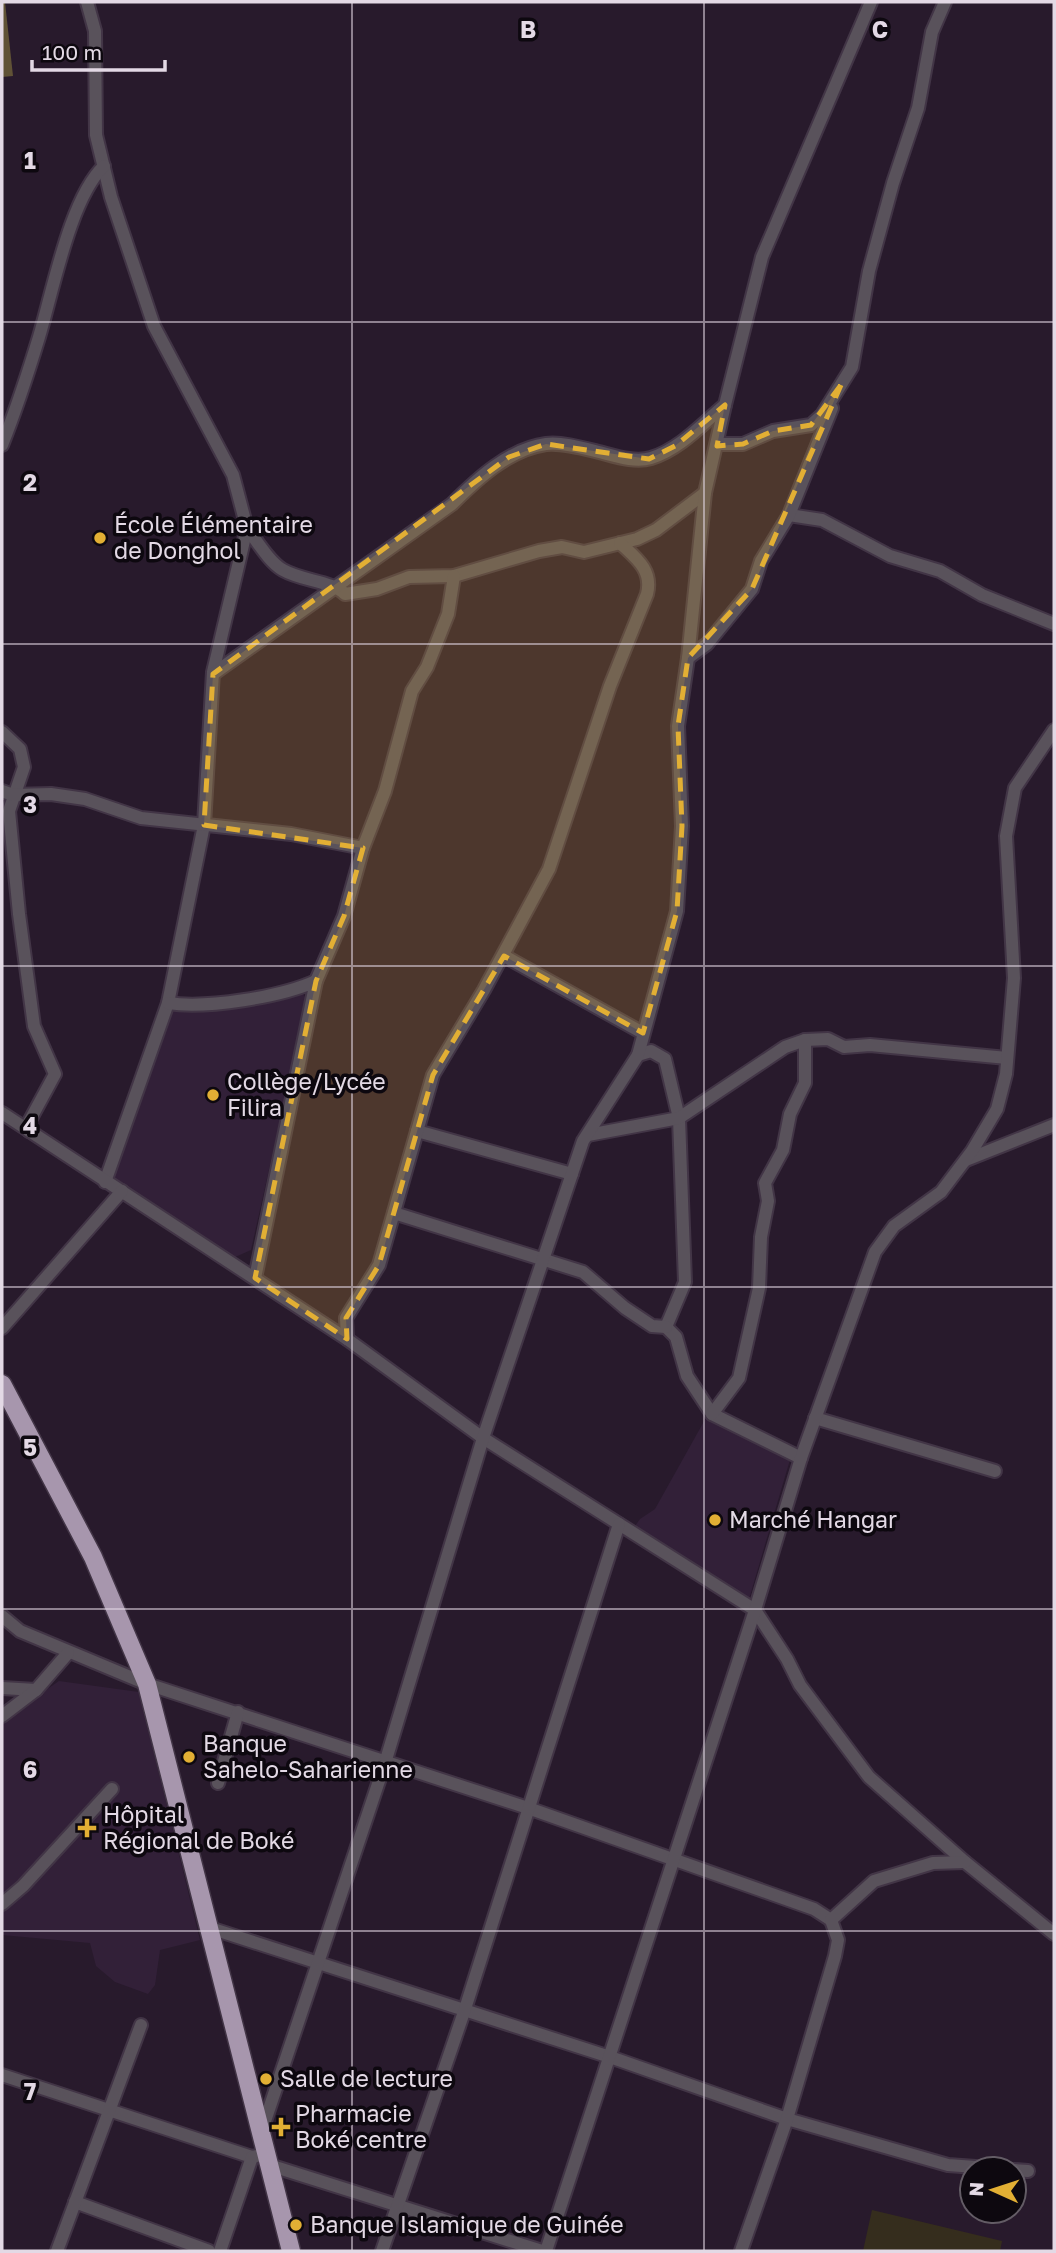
<svg xmlns="http://www.w3.org/2000/svg" width="1056" height="2253" font-family="'Golos Text',sans-serif">
  <style>
    .built { fill: #322038 }
    .green { fill: #352d1d }
    .forest { fill: #605236 }
    .lines { fill: none; stroke-linecap: round; stroke-linejoin: round }
    .minor-casing { stroke: #423546; stroke-width: 16 }
    .highway-casing { stroke: #423546; stroke-width: 21 }
    .minor { stroke: #59525b; stroke-width: 12 }
    .highway { stroke: #a796ad; stroke-width: 18 }
    .marked { fill: #e2af34; fill-opacity: 0.2; stroke: #e2af34; stroke-width: 5; stroke-dasharray: 14 9; stroke-linejoin: round }
    .grid { fill: none; stroke: #e3d9e5; stroke-width: 2; stroke-opacity: 0.55 }
    .poi-dot { fill: #e2af34; stroke: #0d080f; stroke-width: 2.5 }
    .labels { text-anchor: middle; stroke-width: 7; stroke-linejoin: round; paint-order: stroke }
    .poi-label { font-size: 23px; fill: #e3d9e5; stroke: #0d080f; text-anchor: start }
    .grid-label { font-size: 23px; text-anchor: middle; font-weight: bold; fill: #e3d9e5; stroke: #0d080f; stroke-width: 7; stroke-linejoin: round; paint-order: stroke }
  </style>
  <rect width="100%" height="100%" fill="#281a2c"/>
  <g class="built">
    <polygon points="303,994 307,1000 251,1250 233,1258 113,1179 168,1012"/>
    <polygon points="707,1416 792,1453 747,1606 633,1529 640,1519 655,1509"/>
    <polygon points="59,1681 139,1692 200,1940 160,1950 155,1985 148,1994 115,1982 96,1966 90,1943 2,1935 2,1720"/>
  </g>
  <polygon class="green" points="872,2210 1002,2241 1000,2251 863,2251"/>
  <polygon class="forest" points="2,2 5,2 13,76 2,77"/>
  <g class="lines">
    <defs>
      <g id="minor">
        <polyline points="87,2 95,31 96,135 111,197 154,326 233,475 247,528 213,672 204,825 168,1003 105,1182"/>
        <polyline points="718,444 743,444 773,431 811,425 822,415 852,367 869,271 893,183 918,108 932,32 945,2"/>
        <path d="M2,445C16,410 28,373 39,337C53,291 70,198 104,166"/>
        <polyline points="789,515 822,520 890,556 940,571 982,595 1054,624"/>
        <path d="M247,528C257,541 269,562 283,570C302,581 332,581 345,594L377,589L409,577L454,576L539,551L562,547L584,552L637,539L656,530L705,493"/>
        <polyline points="688,658 707,644 752,589 761,561 789,515 832,408"/>
        <path d="M213,674L452,504C477,479 509,449 546,444C562,442 583,448 599,452C615,456 635,463 651,458C680,449 702,424 725,405"/>
        <polyline points="2,732 20,749 24,767 9,811 19,914 34,1026 55,1074 29,1122 29,1131"/>
        <polyline points="2,791 13,795 51,794 85,799 141,818 291,834 363,848"/>
        <polyline points="504,956 643,1033"/>
        <polyline points="316,981 344,916 363,848 385,791 412,691 427,667 448,614 454,576"/>
        <path d="M168,1003C206,1009 281,997 316,981L255,1278"/>
        <polyline points="638,1055 651,1051 665,1059 679,1118 685,1282 666,1327 676,1337 687,1376 712,1414 801,1458"/>
        <polyline points="2,1113 347,1339 483,1438 755,1610 787,1659 800,1685 869,1777 965,1862 1054,1934"/>
        <polyline points="417,1131 572,1174"/>
        <polyline points="588,1135 679,1118 785,1047 805,1040 828,1039 844,1047 870,1045 1007,1058"/>
        <polyline points="966,1160 1054,1125"/>
        <polyline points="394,1213 583,1272 625,1308 652,1326 666,1327"/>
        <polyline points="2,1328 122,1191"/>
        <path d="M347,1339L346,1318L379,1265L433,1075L484,990L549,869L610,686L647,594C653,570 636,558 620,543"/>
        <polyline points="712,1414 739,1378 759,1288 761,1237 768,1201 765,1183 783,1150 790,1114 805,1083 805,1040"/>
        <polyline points="815,1418 995,1471"/>
        <polyline points="2,1616 20,1631 147,1684 528,1808 814,1909 831,1920"/>
        <polyline points="2,1688 36,1690"/>
        <polyline points="2,1716 36,1690 68,1653"/>
        <polyline points="218,1783 238,1712"/>
        <polyline points="2,1904 23,1886 112,1789"/>
        <polyline points="210,1928 610,2057 787,2119 948,2165 1003,2169"/>
        <polyline points="2,2075 252,2157 266,2154"/>
        <polyline points="262,2130 385,1763 483,1438 583,1141 638,1055 677,911 682,826 678,726 688,658 705,493 725,405 762,257 871,2"/>
        <polyline points="269,2165 542,2251"/>
        <polyline points="1014,2170 1028,2171"/>
        <polyline points="75,2202 209,2251"/>
        <polyline points="57,2251 141,2025"/>
        <polyline points="220,2251 252,2157"/>
        <polyline points="382,2251 465,2009 619,1524"/>
        <polyline points="546,2251 755,1610 801,1458 875,1252 894,1226 941,1192 972,1151 997,1109 1006,1074 1014,978 1006,836 1015,788 1054,730"/>
        <polyline points="741,2251 787,2119 835,1956 838,1940 831,1920 874,1881 933,1863 965,1862"/>
      </g>
      <polyline id="highway" points="2,1384 93,1557 147,1684 291,2251"/>
    </defs>
    <use href="#minor" class="minor-casing"/>
    <use href="#highway" class="highway-casing"/>
    <use href="#minor" class="minor"/>
    <use href="#highway" class="highway"/>
  </g>
  <path class="marked" d="M841,385L752,589L688,658L678,726L682,826L677,911L643,1033L504,956L433,1075L379,1265L346,1318L347,1339L255,1278L316,981L344,916L363,848L204,825L213,674L509,457L546,444L649,459L675,446L725,405L717,446L743,444L773,431L811,425Z"/>
  <path class="grid" d="M352,2V2251M704,2V2251M2,322H1054M2,644H1054M2,966H1054M2,1287H1054M2,1609H1054M2,1931H1054"/>
  <g class="poi-dot">
    <circle cx="100" cy="538" r="7"/>
    <circle cx="213" cy="1095" r="7"/>
    <circle cx="715" cy="1520" r="7"/>
    <circle cx="189" cy="1757" r="7"/>
    <path d="M83.5 1817.5h7v7h7v7h-7v7h-7v-7h-7v-7h7z"/>
    <circle cx="266" cy="2079" r="7"/>
    <path d="M277.5 2116.5h7v7h7v7h-7v7h-7v-7h-7v-7h7z"/>
    <circle cx="296" cy="2225" r="7"/>
  </g>
  <g class="labels">
    <g class="poi-label">
      <text x="114" y="533">École Élémentaire<tspan x="114" dy="26">de Donghol</tspan></text>
      <text x="227" y="1090">Collège/Lycée<tspan x="227" dy="26">Filira</tspan></text>
      <text x="729" y="1528">Marché Hangar</text>
      <text x="203" y="1752">Banque<tspan x="203" dy="26">Sahelo-Saharienne</tspan></text>
      <text x="103" y="1823">Hôpital<tspan x="103" dy="26">Régional de Boké</tspan></text>
      <text x="280" y="2087">Salle de lecture</text>
      <text x="295" y="2122">Pharmacie<tspan x="295" dy="26">Boké centre</tspan></text>
      <text x="310" y="2233">Banque Islamique de Guinée</text>
    </g>
  </g>
  <g class="grid-label">
    <text x="528" y="38">B</text>
    <text x="880" y="38">C</text>
    <text x="30" y="169">1</text>
    <text x="30" y="491">2</text>
    <text x="30" y="813">3</text>
    <text x="30" y="1134">4</text>
    <text x="30" y="1456">5</text>
    <text x="30" y="1778">6</text>
    <text x="30" y="2100">7</text>
  </g>
  <rect width="1056" height="2253" fill="none" stroke="#e3d9e5" stroke-width="7"/>
  <g transform="translate(993 2190) rotate(273)"><circle r="33" fill="#0d080f" stroke="#635c65" stroke-width="2"/>
  <path d="M0-5L12 26L0 18L-12 26Z" fill="#e2af34"/>
  <text y="-10" font-size="19" font-weight="bold" text-anchor="middle" fill="#e3d9e5">N</text>
  </g>
  <path d="M32 60v10h133v-10" fill="none" stroke="#e3d9e5" stroke-width="3.5"/>
  <text x="42" y="60" font-size="21" fill="#e3d9e5" stroke="#0d080f" stroke-width="5" paint-order="stroke">100 m</text>
</svg>
